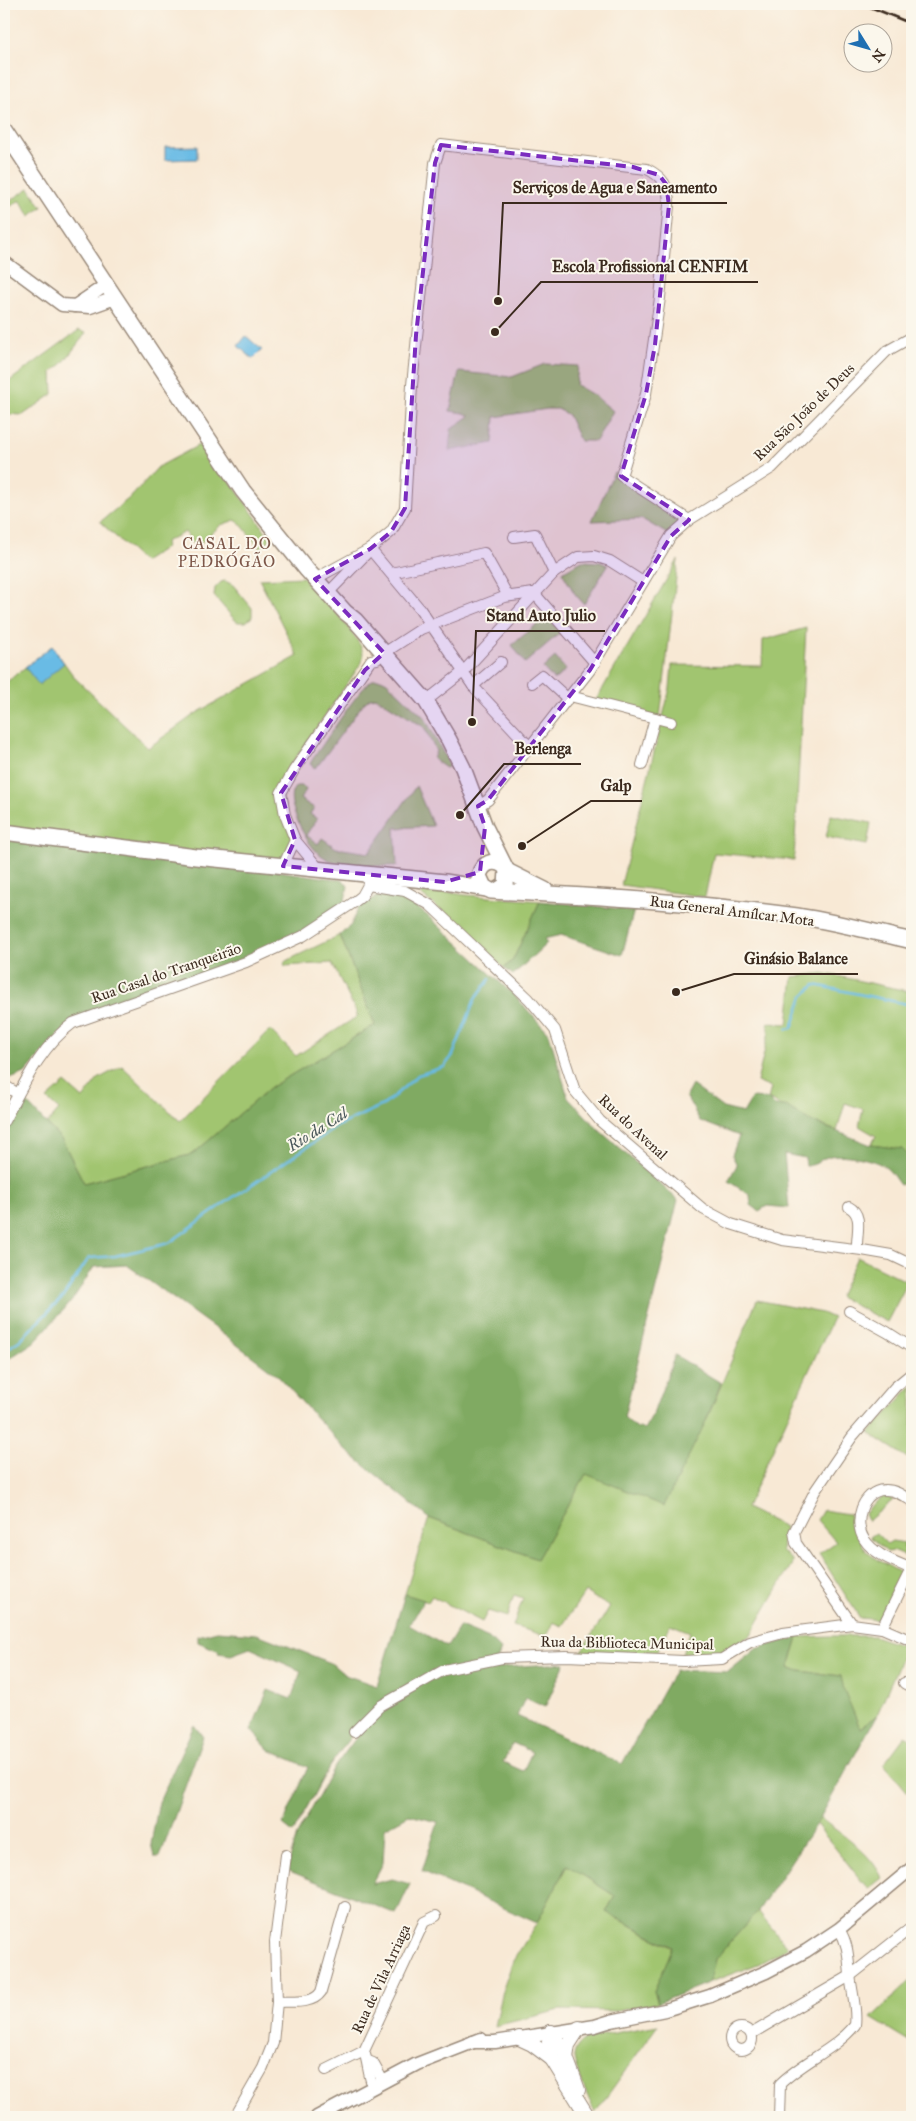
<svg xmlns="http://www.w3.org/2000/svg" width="916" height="2121" font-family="'IM FELL Great Primer',serif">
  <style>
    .green { fill: #a1c56f; stroke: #6e7846 }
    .forest { fill: #80aa62; stroke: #5e6a40; fill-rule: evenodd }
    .water { fill: #69bbe5; stroke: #527282 }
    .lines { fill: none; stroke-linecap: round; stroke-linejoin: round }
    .stream { stroke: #69bbe5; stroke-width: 2.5 }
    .minor-casing { stroke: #9a8a7a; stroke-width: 12 }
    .tertiary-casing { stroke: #9a8a7a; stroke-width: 15 }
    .secondary-casing { stroke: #9a8a7a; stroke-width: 16 }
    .primary-casing { stroke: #9a8a7a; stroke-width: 18 }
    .minor { stroke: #fff; stroke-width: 10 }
    .tertiary { stroke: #fff; stroke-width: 12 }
    .secondary { stroke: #fff; stroke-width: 14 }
    .primary { stroke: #fff; stroke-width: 15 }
    .rail { stroke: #3b2a1e; stroke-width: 2.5 }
    .marked { fill: #7b2cbf; fill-opacity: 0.2; stroke: #7b2cbf; stroke-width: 4; stroke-dasharray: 10 6; stroke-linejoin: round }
    .labels { text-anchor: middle; stroke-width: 4; stroke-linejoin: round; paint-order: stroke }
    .street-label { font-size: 15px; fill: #3b2a1e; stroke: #fbf7ec }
    .neighbourhood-label { font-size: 16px; letter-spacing: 1px; fill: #7d5749; stroke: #fbf7ec }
    .water-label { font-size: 16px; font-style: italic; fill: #49565a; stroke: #fbf7ec }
    .leader { fill: none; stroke: #3b2a1e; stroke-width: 2 }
    .callout-dot { fill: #3b2a1e; stroke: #fbf7ec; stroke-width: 2 }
    .callout-label { font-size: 16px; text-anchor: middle; font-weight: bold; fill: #3b2a1e; stroke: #fbf7ec; stroke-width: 4; stroke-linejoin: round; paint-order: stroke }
  </style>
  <rect width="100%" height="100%" fill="#fbf7ec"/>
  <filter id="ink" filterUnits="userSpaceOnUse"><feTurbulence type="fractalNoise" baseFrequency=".02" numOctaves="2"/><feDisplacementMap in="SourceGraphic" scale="10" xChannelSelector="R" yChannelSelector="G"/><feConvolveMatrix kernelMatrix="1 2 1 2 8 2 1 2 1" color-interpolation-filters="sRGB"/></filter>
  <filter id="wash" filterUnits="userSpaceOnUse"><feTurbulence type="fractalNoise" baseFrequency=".0096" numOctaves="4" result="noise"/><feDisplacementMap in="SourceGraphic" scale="20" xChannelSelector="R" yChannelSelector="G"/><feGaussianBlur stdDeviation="1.12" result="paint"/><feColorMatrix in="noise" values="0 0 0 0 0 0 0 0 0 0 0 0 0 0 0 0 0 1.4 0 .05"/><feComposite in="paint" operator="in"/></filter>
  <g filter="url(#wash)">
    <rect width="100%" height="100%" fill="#f8e9d5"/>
    <g class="green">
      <polygon points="29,188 42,207 30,216 20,200 5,210 4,205"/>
      <polygon points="79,330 86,333 63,363 52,372 53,394 23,415 4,414 4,385"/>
      <polygon points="545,364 578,366 576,385 595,396 613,411 596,441 580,441 568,415 558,409 547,409 495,417 493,443 449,451 451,429 470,416 464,413 450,411 459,372 512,377"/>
      <polygon points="199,445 223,471 271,539 260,548 240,523 235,520 221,525 196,547 185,532 165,542 166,547 143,562 100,522 133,495 158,467"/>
      <polygon points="614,472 621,476 689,520 671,536 642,519 592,521"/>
      <polygon points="678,560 660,718 596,700"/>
      <polygon points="582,561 600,562 608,565 584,604 575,594 562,572"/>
      <path d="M304,577C316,590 363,639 363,654C364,660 359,666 356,671L290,766L281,793L295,840L282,863L4,828V684L52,646L75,678L148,748L195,714L298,656L259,579Z"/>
      <polygon points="225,581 233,585 252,608 252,617 246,622 238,622 234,619 214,596 215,588 221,582"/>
      <polygon points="547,616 561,632 525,663 512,645"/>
      <polygon points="806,628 794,860 714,853 705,897 621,885 670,688 672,665 762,666 763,640"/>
      <polygon points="555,657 566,670 554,680 543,668"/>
      <path d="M374,679H381L387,682L425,718L450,766L446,768L433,759L436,751L424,727L376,697L370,698L363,704L319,764L315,768L310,764L314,757C327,740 359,687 374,679Z"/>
      <path d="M296,786H303L306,790L300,799L314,808L310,814L317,819L306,835L318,844L322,838L336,848L369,853L416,786L433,826L395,828L397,866C342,865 317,873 295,814C292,804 288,795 296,786Z"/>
      <polygon points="831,815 871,823 867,845 826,837"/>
      <polygon points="379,881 465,895 540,901 513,960 504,968 458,924 419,893 405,887"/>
      <polygon points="340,935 375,1025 271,1087 193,1154 84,1183 62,1140 47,1124 59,1110 47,1099 65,1083 83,1099 98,1079 122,1066 180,1121 270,1030 296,1056 358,1016 332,963 285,966 284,962"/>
      <polygon points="823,973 912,992 912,1159 901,1149 871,1145 876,1136 859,1126 863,1109 845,1103 837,1131 808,1120 768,1099 771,1088 757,1082 769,1032 768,1023 788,1024 793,977"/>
      <polygon points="857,1257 908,1282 887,1322 839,1297"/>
      <polygon points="757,1300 822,1313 833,1318 746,1508 785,1527 782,1550 793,1562 750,1636 720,1652 682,1654 690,1632 670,1624 657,1652 580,1653 610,1607 585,1592 562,1626 553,1622 546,1636 513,1626 523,1598 514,1595 507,1617 488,1611 482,1622 432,1596 428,1602 405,1594 429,1518 537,1559 586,1474 706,1421"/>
      <polygon points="912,1386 912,1461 869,1433"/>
      <polygon points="885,1495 893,1500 868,1521 865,1514 870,1507"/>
      <path d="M823,1510L854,1515C862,1557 868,1554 903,1574L881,1620L860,1618L819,1554L836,1542L817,1520Z"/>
      <polygon points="876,1533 887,1544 892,1541 905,1543 903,1546 912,1559 893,1551 887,1552 870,1537"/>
      <polygon points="832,1636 874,1636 906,1647 877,1715 860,1728 843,1690 841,1676 799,1671 789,1667 798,1637"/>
      <polygon points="905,1736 912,1740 911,1796 884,1764"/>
      <path d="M820,1818C843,1836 870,1851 882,1878L868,1889L816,1824Z"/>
      <polygon points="567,1865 615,1896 606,1912 673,1948 654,1991 658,2003 617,2011 560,2010 495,2026 504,1986 513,1961 537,1923"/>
      <polygon points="758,1911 788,1948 758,1964 710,1982 715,1959"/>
      <polygon points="912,1979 912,2043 871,2018"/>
      <path d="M658,2025L595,2113C590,2101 574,2067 574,2056C575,2047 581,2042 588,2038Z"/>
    </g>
    <g class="forest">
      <polygon points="4,837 183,858 343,880 348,886 345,900 336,911 304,931 248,957 74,1019 25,1073 13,1078 4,1077"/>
      <polygon points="379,896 401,896 428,916 515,996 549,1034 568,1097 599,1130 678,1200 624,1417 635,1427 644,1429 653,1414 675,1355 721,1383 706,1421 664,1506 586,1474 537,1559 429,1518 346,1450 277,1375 220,1332 127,1265 94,1267 71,1302 34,1342 4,1362 4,1124 11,1111 25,1101 62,1140 84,1183 193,1154 271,1087 375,1025 340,935 351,925 359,905"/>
      <polygon points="540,901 634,910 622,955 561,935 544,939 547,943 513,975 504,968 513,960"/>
      <path d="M692,1085L723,1108L743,1113L752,1098L768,1099L775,1106H786L808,1120L871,1145L902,1149L912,1159V1188L907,1183L900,1185C895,1179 891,1171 885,1167C876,1159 838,1152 827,1157C817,1161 820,1164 806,1166L805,1158L784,1154L789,1208L767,1206L759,1211L751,1205L750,1195L728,1181L737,1165L732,1155L739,1136L700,1121L686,1096Z"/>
      <path d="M405,1594L424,1600L409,1625L447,1647L460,1626L489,1638L501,1650L494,1668L565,1663L545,1707L525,1698L517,1716L622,1764L675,1670L728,1672L756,1649L798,1637L789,1667L799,1671L841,1676L844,1690L860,1728L877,1715L820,1818L758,1911L715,1959L710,1982L658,2003L654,1991L673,1947L606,1912L615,1896L567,1865L537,1923L422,1871L438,1822L409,1815L385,1828L383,1863L372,1884L392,1879L410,1884L396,1914L287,1870L297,1835L333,1769L358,1735L381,1712L380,1706L354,1732L329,1767L293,1833L283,1825L308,1767L269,1750L251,1730L268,1690L291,1699L301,1671L250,1648L231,1655L218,1653L219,1651L198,1642V1636L217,1631L257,1634L331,1663L345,1675L377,1686ZM513,1743L532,1752L523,1771L503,1762Z"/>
      <polygon points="194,1725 203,1737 160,1857 154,1857 151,1843 159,1802"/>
    </g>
    <g class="water">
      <polygon points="197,146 197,159 165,160 165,147"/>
      <polygon points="246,336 262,350 253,359 238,346"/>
      <polygon points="52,646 64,663 39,685 25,667"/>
    </g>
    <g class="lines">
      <g class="stream">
        <polyline points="787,1029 792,1028 803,996 815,985 912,1005"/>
        <polyline points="4,1351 20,1340 63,1297 89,1258 115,1256 169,1243 229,1200 338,1126 385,1104 418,1075 444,1067 453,1055 475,999 490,979"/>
      </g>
    </g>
  </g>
  <g filter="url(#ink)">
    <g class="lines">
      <defs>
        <g id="minor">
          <polyline points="514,537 535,534 554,573"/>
          <polyline points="370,549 420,609 473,686 529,746"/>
          <polyline points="391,573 484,553 508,596"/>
          <path d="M315,579L370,549L391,532L405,508L412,385L435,163L441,145L647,169C663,177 669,186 669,205L660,298L646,394L621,476L689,520"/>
          <polyline points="328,593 367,553"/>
          <polyline points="534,593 595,663"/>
          <polyline points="384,653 421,629 504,597 534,593"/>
          <polyline points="532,683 542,675 568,699"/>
          <polyline points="473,686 501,662"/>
          <polyline points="570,696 671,722"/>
          <polyline points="426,701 463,672 554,573 578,557 594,556 610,561 643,582"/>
          <polyline points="642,765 655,718"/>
          <polyline points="478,806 488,800 590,670 671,536 689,520 772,468 887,351 912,337"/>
          <polyline points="283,866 295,840"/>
          <polyline points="320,870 295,840 285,815 281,793 294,770 369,663 371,660 377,659"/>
          <polyline points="367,873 368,885 405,891 430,905 529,999 555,1030 575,1091 600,1121 703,1209 731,1224 782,1240 862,1250 891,1255 912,1265"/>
          <polyline points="4,1085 18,1094"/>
          <path d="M4,1121C23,1086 40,1047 73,1023L246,962L303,936L353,903L362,896L368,885"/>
          <path d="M849,1207C864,1215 856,1234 857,1249"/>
          <polyline points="849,1311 887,1332 912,1348"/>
          <path d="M912,1501C904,1496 894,1489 884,1490C862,1491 853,1522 864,1539C874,1555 896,1562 912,1569"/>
          <polyline points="852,1624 796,1543 794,1532 815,1491 852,1437 895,1387 912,1373"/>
          <polyline points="882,1628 911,1569"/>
          <polyline points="904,1683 912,1688"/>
          <polyline points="354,1732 380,1706 444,1670 502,1658 566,1656 684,1661 722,1659 750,1642 783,1633 852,1624 882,1628 912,1641"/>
          <path d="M277,2002C291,2001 312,2005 321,1992L345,1907"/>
          <circle cx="741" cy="2039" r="11"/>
          <polyline points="751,2034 850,1976 912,1927"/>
          <polyline points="368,2061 373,2063 383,2081"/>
          <polyline points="326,2070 364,2051"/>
          <path d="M373,2087C368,2074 368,2063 364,2051L424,1922L436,1916"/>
          <polyline points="235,2117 263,2068 273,2043 277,2002 275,1942 286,1855"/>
          <path d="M779,2117L780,2084C803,2061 835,2050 855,2025C857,2011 853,1996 851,1982C848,1963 850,1946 839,1929"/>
        </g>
        <g id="tertiary">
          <polyline points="4,262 62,305 90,307 115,298"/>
          <polyline points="75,306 106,285"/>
          <polyline points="473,2042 495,2042 595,2026 611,2021 665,2010 710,1996 766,1972 806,1951 839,1929 912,1868"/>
          <polyline points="317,2117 417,2064 481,2039"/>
        </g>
        <g id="secondary">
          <polyline points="551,2032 549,2042 552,2059 588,2117"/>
          <polyline points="551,2032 563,2049 578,2090"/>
          <polyline points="519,2038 532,2044 552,2059"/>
          <polyline points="566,2058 568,2045 579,2028"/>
        </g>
        <g id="primary">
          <polyline points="4,130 243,491 307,570 345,612 355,620 426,701 449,740 463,768 485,827 507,871 506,885 498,890"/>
          <polyline points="4,832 196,857 445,882 487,889"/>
          <path d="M504,866C494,858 482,863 479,876L484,887L491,891C593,896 696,902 797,916C836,922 874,932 912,941"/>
          <polyline points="507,871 545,890"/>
        </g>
      </defs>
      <use href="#minor" class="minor-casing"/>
      <use href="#tertiary" class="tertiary-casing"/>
      <use href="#secondary" class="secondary-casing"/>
      <use href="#primary" class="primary-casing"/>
      <use href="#minor" class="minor"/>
      <use href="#tertiary" class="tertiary"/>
      <use href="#secondary" class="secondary"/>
      <use href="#primary" class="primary"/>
      <polyline class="rail" points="863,4 912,24"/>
    </g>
  </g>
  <path class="marked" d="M441,145L633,167L659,175L666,184L669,205L655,345L646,394L621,476L689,520L671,536L590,670L488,800L478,806L485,827L480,872L445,882L283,866L295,840L281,793L365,670L384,653L315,579L370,549L391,532L405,508L416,335L435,163Z"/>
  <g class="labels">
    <g class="street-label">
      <text transform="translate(804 412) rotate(-44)" y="5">Rua São João de Deus</text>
      <text transform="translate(732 911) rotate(7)" y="5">Rua General Amílcar Mota</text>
      <text transform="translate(166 973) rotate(-19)" y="5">Rua Casal do Tranqueirão</text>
      <text transform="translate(633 1127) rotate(43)" y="5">Rua do Avenal</text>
      <text transform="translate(627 1643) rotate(1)" y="5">Rua da Biblioteca Municipal</text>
      <text transform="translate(381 1979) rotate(-65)" y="5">Rua de Vila Arriaga</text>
    </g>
    <g class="neighbourhood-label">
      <text x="227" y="549">CASAL DO<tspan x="227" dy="18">PEDRÓGÃO</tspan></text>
    </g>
    <g class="water-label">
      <text transform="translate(317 1129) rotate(-32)" y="6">Rio da Cal</text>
    </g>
  </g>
  <path class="leader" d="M498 301L503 203H727M495 332L541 282H758M472 722L476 631H605M460 815L504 764H581M522 846L591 801H642M676 992L734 974H858"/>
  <g class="callout-dot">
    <circle cx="498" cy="301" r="5"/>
    <circle cx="495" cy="332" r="5"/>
    <circle cx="472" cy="722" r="5"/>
    <circle cx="460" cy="815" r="5"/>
    <circle cx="522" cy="846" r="5"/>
    <circle cx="676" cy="992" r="5"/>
  </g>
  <g class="callout-label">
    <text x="615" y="193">Serviços de Agua e Saneamento</text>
    <text x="650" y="272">Escola Profissional CENFIM</text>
    <text x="541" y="621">Stand Auto Julio</text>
    <text x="543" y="754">Berlenga</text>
    <text x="616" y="791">Galp</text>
    <text x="796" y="964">Ginásio Balance</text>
  </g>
  <rect width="916" height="2121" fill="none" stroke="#fbf7ec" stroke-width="20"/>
  <g transform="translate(868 48) rotate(127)"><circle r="24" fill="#fbf7ec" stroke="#aea59a"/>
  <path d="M0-4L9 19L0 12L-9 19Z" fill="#1f6fb2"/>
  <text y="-8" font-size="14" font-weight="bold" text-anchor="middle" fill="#3b2a1e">N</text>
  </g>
</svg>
